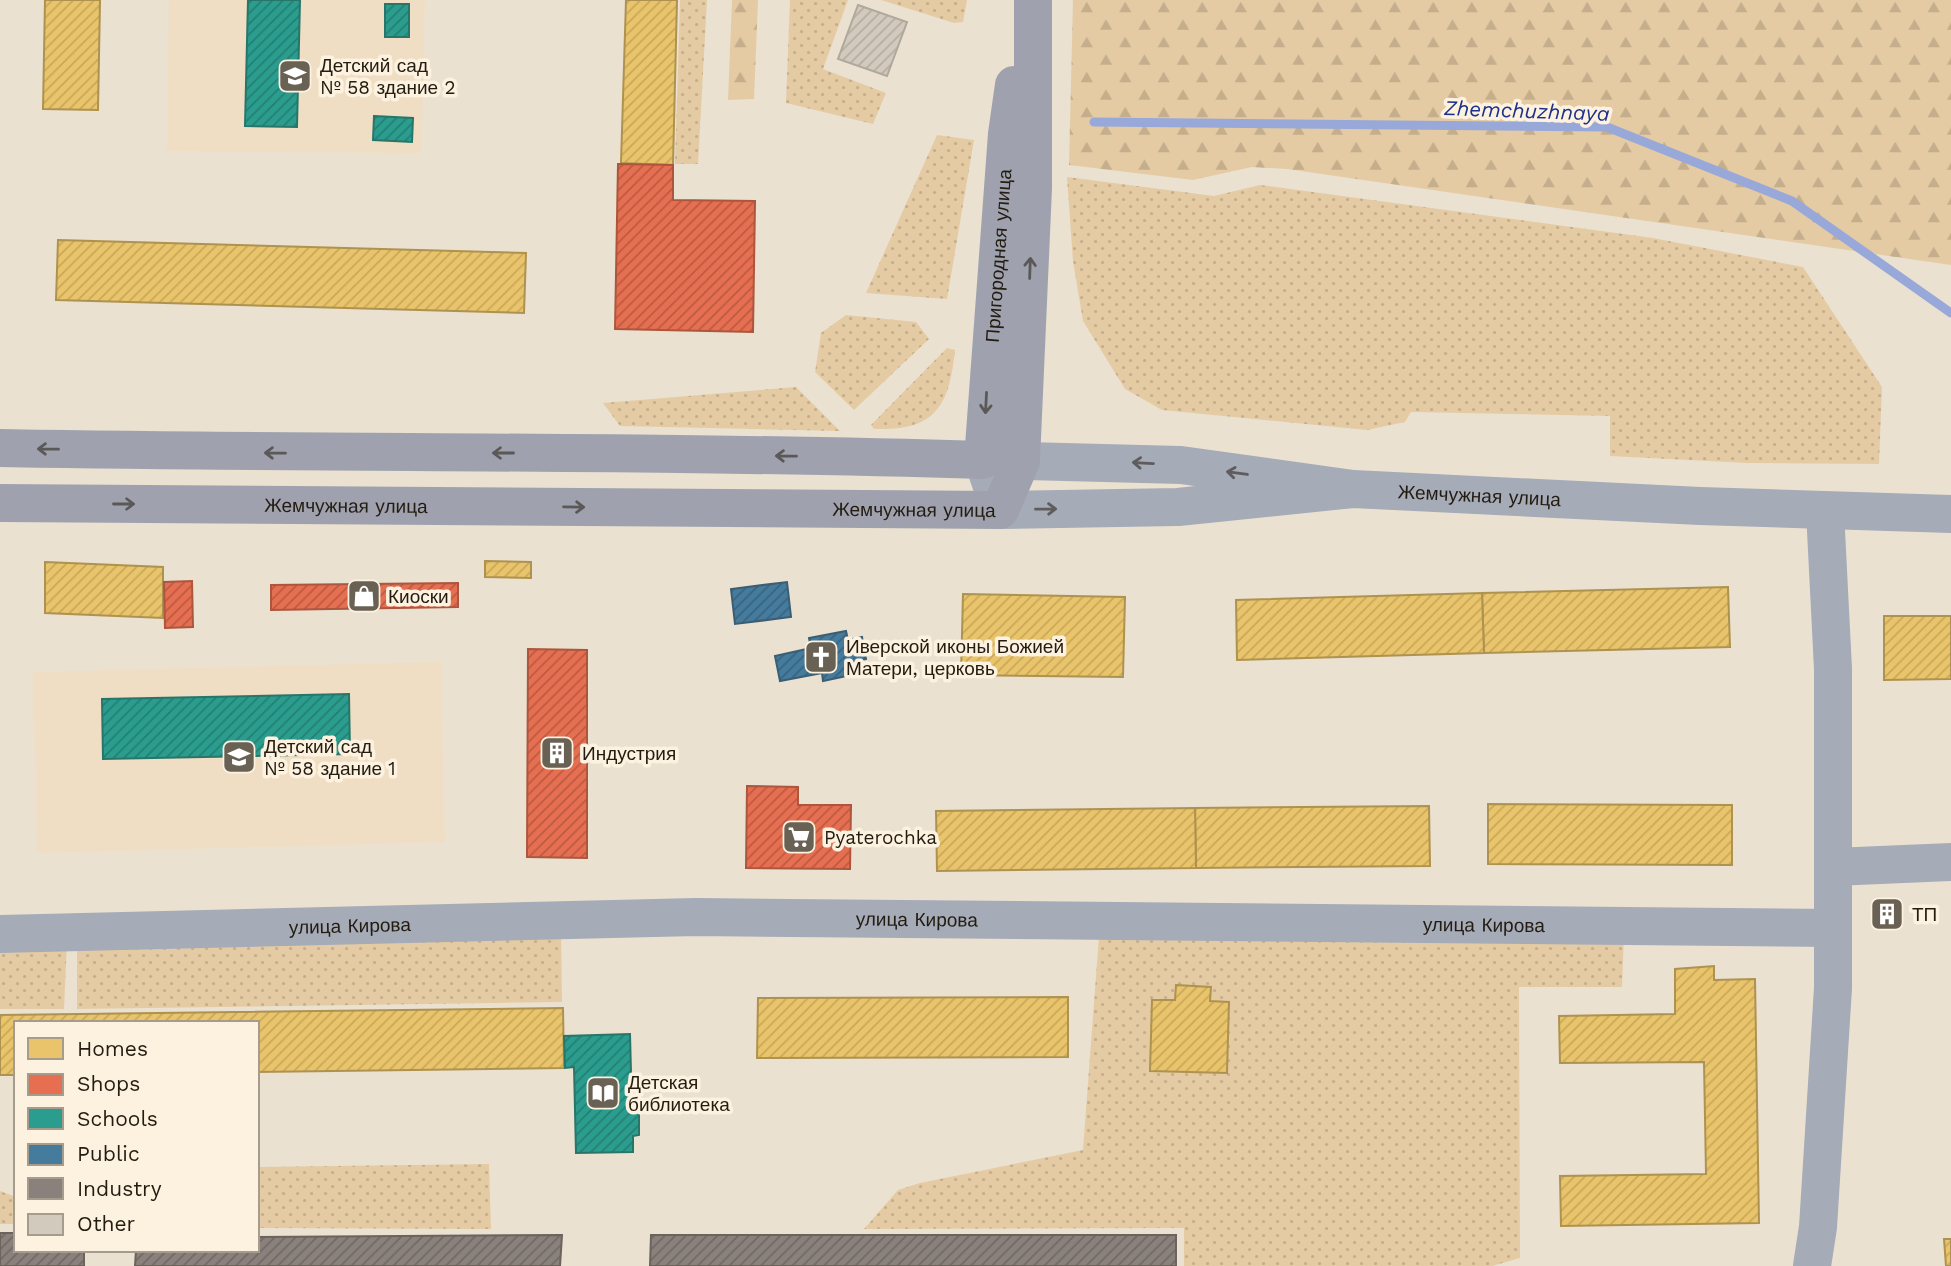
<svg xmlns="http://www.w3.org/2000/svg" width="1951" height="1266" font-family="'Work Sans',sans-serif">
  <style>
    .built { fill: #efdec3 }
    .green { fill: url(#green-dots) }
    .forest { fill: url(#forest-firs) }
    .homes { fill: url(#homes-hatch); stroke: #ae924f; stroke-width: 2 }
    .shops { fill: url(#shops-hatch); stroke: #ac563e; stroke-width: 2 }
    .schools { fill: url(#schools-hatch); stroke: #287669; stroke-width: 2 }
    .public { fill: url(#public-hatch); stroke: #3b5e73; stroke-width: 2 }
    .industry { fill: url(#industry-hatch); stroke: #6b635c; stroke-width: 2 }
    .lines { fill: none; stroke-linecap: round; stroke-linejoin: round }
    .stream { stroke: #98a9d9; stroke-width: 9 }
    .building { fill: url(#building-hatch); stroke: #b0a89c; stroke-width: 2 }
    .minor { stroke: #a6abb8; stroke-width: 38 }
    .major { stroke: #9fa2ae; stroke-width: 38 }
    .oneway { stroke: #5b5858 }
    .oneway2 { stroke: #5e5c5c }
    .labels { text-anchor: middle; stroke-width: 7; stroke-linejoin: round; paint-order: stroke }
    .poi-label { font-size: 19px; fill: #231c11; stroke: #fdf1e0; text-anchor: start }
    .street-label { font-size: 19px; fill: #231c11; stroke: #fdf1e0 }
    .water-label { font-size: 21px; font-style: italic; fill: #1d3189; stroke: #fdf1e0 }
  </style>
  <defs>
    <pattern id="green-dots" width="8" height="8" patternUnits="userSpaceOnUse" patternTransform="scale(1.75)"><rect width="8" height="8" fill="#e5cba4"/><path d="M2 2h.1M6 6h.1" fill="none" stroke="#c4ae8c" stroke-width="1.8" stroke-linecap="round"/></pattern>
    <pattern id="forest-firs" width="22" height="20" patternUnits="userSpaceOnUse" patternTransform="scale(1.75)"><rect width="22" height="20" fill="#e5cba4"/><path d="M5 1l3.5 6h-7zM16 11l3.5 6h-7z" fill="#c4ae8c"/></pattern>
    <pattern id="homes-hatch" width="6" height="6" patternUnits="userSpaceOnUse" patternTransform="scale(1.75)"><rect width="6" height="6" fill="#e9c46a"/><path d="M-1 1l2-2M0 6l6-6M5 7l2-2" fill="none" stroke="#c8a85b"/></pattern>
    <pattern id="shops-hatch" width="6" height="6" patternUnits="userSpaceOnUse" patternTransform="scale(1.75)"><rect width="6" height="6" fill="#e76f51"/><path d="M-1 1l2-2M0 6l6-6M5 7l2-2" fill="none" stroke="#bb5a42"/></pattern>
    <pattern id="schools-hatch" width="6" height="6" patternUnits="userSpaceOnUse" patternTransform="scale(1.75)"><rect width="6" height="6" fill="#2a9d8f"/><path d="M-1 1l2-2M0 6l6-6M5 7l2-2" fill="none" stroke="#247f73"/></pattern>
    <pattern id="public-hatch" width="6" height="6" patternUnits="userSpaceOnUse" patternTransform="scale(1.75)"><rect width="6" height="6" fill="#457b9d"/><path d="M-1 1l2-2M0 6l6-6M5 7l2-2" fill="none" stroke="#39647f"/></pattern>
    <pattern id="industry-hatch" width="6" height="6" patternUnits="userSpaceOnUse" patternTransform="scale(1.75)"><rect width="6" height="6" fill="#8a817c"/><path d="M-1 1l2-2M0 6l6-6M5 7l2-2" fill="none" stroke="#706964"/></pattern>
    <pattern id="building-hatch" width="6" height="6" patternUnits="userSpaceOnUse" patternTransform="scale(1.75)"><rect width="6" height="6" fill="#d3cabe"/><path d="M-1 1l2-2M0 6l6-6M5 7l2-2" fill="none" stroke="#b5ada2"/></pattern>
  </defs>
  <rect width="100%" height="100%" fill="#ebe1d1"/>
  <g class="built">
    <polygon points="169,0 425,0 421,153 167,151"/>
    <polygon points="441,662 445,842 37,853 33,672"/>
  </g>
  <g class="green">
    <polygon points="680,0 707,0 698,164 675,164"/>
    <polygon points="790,0 848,0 823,69 886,93 873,124 786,103"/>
    <polygon points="881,0 967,0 963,22 954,23"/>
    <polygon points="937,135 974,140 947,299 866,293"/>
    <polygon points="1067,177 1214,196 1260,185 1653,238 1803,267 1882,387 1879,464 1747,463 1610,456 1610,416 1411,412 1405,422 1367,430 1162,410 1125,389 1083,321 1073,261"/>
    <polygon points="846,315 916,322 929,339 854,410 815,372 821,333"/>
    <path d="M947,348L955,350C949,407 935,431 874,429L871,425Z"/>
    <polygon points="796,387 840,431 620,426 603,403"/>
    <polygon points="561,930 562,1002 77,1009 77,942"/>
    <polygon points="1624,933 1622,987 1519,987 1520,1258 1492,1266 1184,1266 1184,1228 864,1229 898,1190 920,1183 1083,1150 1099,936"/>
    <polygon points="0,942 67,942 64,1009 0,1009"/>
    <polygon points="489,1164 491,1229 257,1228 257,1167"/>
    <polygon points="0,1191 16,1197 16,1224 0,1224"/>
  </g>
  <g class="forest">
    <polygon points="732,0 758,0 754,99 728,100"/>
    <polygon points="1073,0 1951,0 1951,265 1287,169 1252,167 1193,180 1069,165"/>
  </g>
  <g class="homes">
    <polygon points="45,0 100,0 98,110 43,109"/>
    <polygon points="626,0 677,0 673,165 621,163"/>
    <polygon points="58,240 526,253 524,313 56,300"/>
    <polygon points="485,561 531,562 531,578 485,577"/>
    <polygon points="45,562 163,567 163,618 45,613"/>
    <polygon points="1728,587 1730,647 1484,653 1482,593"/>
    <polygon points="1482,593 1484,653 1237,660 1236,600"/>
    <polygon points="963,594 1125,597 1123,677 961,675"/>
    <polygon points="1884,616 1951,616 1951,679 1884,680"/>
    <polygon points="1488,804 1732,805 1732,865 1488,864"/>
    <polygon points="1429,806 1430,866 1196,868 1195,808"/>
    <polygon points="1195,808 1196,868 937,871 936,811"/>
    <polygon points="1879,903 1896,904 1895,924 1879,924"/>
    <polygon points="1714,966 1714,980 1755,979 1759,1223 1561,1226 1560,1176 1706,1174 1704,1062 1560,1063 1559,1016 1675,1014 1675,969"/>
    <polygon points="1176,985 1211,987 1210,1001 1229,1002 1227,1073 1150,1071 1152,1000 1175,1000"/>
    <polygon points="1068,997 1068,1057 757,1058 758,998"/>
    <polygon points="563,1008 564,1068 257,1072 257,1023 16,1023 16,1075 0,1075 0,1015"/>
    <polygon points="1944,1239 1951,1239 1951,1266 1946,1266"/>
  </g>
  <g class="shops">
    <polygon points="618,164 673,165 673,200 755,201 753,332 615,329"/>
    <polygon points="192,581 193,627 165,628 164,582"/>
    <polygon points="458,583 458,607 271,610 271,585"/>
    <polygon points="528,649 587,650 587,858 527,857"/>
    <polygon points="747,786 798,787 798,805 851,805 850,869 746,868"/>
  </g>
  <g class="schools">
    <polygon points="248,0 300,0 297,127 245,126"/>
    <rect x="385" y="4" width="24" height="33"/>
    <polygon points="374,116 413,118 412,142 373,140"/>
    <polygon points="349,694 350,754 103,759 102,699"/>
    <polygon points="630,1034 632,1111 639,1111 639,1135 633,1136 633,1152 576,1153 574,1067 565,1068 564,1036"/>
  </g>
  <g class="public">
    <polygon points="787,582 791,617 735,624 731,589"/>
    <polygon points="846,631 848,640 862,637 866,659 853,662 856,674 823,681 822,673 780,681 775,656 811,648 809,638"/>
  </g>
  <g class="industry">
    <polygon points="0,1233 16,1233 16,1250 84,1250 84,1266 0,1266"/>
    <polygon points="562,1235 560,1266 135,1266 136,1250 257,1250 257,1237"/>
    <polygon points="651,1235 1176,1235 1176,1266 650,1266"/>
  </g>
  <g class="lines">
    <polyline class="stream" points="1094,122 1607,127 1792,201 1951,313"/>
  </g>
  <polygon class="building" points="858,5 907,22 887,76 838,59"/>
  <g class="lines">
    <g class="minor">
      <path id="s1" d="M1353,489L1181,465L983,460L1000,510L1178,507L1353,489L1700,506L1951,514"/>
      <polyline points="1833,867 1951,862"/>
      <path id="s2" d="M0,934L696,917L1833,928"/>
      <polyline points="1812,1266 1818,1227 1833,988 1833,669 1825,511"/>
    </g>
    <g class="major">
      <path id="s3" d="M0,448C328,454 656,450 983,460L1007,134L1014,85"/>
      <path id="s4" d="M0,503L1000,510L1021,461L1033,188V0"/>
    </g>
  </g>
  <defs><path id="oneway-shaft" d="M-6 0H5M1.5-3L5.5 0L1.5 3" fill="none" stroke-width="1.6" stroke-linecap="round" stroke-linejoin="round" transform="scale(1.75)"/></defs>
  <g class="oneway">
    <use href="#oneway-shaft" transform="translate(1030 268) rotate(-88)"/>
    <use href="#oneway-shaft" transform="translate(986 403) rotate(93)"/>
    <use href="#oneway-shaft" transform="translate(48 449) rotate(-179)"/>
    <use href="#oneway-shaft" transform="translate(275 453) rotate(-179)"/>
    <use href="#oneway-shaft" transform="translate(503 453) rotate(180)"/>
    <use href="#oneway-shaft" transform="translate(786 456) rotate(-179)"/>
    <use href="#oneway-shaft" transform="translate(124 504)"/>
    <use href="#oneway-shaft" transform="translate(574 507) rotate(1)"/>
  </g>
  <g class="oneway2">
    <use href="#oneway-shaft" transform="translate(1143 463) rotate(-177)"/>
    <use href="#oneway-shaft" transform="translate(1237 473) rotate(-172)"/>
    <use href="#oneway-shaft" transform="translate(1046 509) rotate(-1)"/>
  </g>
  <defs>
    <symbol id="school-square" viewBox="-11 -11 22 22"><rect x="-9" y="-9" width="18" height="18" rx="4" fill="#696154" stroke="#fdf1e0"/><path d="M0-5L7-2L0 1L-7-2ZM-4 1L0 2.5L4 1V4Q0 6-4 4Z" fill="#fff"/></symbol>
    <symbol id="shop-square" viewBox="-11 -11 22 22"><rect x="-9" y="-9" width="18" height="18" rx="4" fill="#696154" stroke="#fdf1e0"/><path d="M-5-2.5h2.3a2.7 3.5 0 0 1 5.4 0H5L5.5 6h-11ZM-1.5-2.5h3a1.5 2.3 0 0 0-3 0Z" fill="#fff"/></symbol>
    <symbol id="church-square" viewBox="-11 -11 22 22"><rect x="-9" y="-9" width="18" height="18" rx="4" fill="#696154" stroke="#fdf1e0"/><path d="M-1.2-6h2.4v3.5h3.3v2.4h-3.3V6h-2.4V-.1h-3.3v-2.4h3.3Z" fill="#fff"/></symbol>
    <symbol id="building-square" viewBox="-11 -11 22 22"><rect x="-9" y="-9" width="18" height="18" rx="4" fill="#696154" stroke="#fdf1e0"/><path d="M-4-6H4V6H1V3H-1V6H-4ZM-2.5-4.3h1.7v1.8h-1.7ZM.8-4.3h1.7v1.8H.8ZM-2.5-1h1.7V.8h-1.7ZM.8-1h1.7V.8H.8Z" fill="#fff"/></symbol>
    <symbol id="supermarket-square" viewBox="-11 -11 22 22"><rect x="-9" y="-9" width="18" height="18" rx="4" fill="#696154" stroke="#fdf1e0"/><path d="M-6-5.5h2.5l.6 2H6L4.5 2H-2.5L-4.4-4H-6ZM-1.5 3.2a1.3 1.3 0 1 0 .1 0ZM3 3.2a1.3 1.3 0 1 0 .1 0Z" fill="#fff"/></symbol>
    <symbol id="library-square" viewBox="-11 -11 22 22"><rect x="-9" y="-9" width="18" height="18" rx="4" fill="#696154" stroke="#fdf1e0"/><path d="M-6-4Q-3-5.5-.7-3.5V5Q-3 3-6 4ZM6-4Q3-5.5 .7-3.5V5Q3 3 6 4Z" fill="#fff"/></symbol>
  </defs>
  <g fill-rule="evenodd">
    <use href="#school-square" x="276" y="57" width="38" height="38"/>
    <use href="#shop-square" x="345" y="577" width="38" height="38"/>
    <use href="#church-square" x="802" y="638" width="38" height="38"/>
    <use href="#building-square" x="538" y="734" width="38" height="38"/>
    <use href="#school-square" x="220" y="738" width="38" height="38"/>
    <use href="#supermarket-square" x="780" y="818" width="38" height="38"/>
    <use href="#building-square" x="1868" y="895" width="38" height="38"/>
    <use href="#library-square" x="584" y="1074" width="38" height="38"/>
  </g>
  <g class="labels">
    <g class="poi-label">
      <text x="320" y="72">Детский сад<tspan x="320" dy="22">№ 58 здание 2</tspan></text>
      <text x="388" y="603">Киоски</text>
      <text x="846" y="653">Иверской иконы Божией<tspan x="846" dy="22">Матери, церковь</tspan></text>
      <text x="264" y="753">Детский сад<tspan x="264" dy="22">№ 58 здание 1</tspan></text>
      <text x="582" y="760">Индустрия</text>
      <text x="824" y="844">Pyaterochka</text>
      <text x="1912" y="921">ТП</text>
      <text x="628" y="1089">Детская<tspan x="628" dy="22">библиотека</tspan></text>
    </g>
    <g class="street-label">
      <text dy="7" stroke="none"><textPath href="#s3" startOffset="1188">Пригородная улица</textPath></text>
      <text dy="7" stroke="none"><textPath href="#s1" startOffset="905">Жемчужная улица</textPath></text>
      <text dy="7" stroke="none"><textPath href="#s4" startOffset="346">Жемчужная улица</textPath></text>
      <text dy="7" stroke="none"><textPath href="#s4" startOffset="914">Жемчужная улица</textPath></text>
      <text dy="7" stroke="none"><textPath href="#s2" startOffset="917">улица Кирова</textPath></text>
      <text dy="7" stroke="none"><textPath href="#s2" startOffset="1484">улица Кирова</textPath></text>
      <text dy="7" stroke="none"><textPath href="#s2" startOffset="350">улица Кирова</textPath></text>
    </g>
    <g class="water-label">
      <text transform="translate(1527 111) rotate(2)" y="7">Zhemchuzhnaya</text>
    </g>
  </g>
  <rect x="14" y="1021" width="245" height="231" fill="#fdf1e0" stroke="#a69c8d" stroke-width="2"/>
  <rect x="28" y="1038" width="35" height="21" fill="#e9c46a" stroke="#a69c8d" stroke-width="2"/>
  <text x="77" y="1056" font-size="21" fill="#231c11">Homes</text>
  <rect x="28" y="1074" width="35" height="21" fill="#e76f51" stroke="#a69c8d" stroke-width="2"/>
  <text x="77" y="1091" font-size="21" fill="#231c11">Shops</text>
  <rect x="28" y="1108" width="35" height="21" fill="#2a9d8f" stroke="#a69c8d" stroke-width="2"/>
  <text x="77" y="1126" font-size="21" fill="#231c11">Schools</text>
  <rect x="28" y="1144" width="35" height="21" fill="#457b9d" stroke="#a69c8d" stroke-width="2"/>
  <text x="77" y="1161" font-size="21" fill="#231c11">Public</text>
  <rect x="28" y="1178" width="35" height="21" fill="#8a817c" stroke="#a69c8d" stroke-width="2"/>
  <text x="77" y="1196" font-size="21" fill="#231c11">Industry</text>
  <rect x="28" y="1214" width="35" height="21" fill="#d3cabe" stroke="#a69c8d" stroke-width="2"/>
  <text x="77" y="1231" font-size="21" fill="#231c11">Other</text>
</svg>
